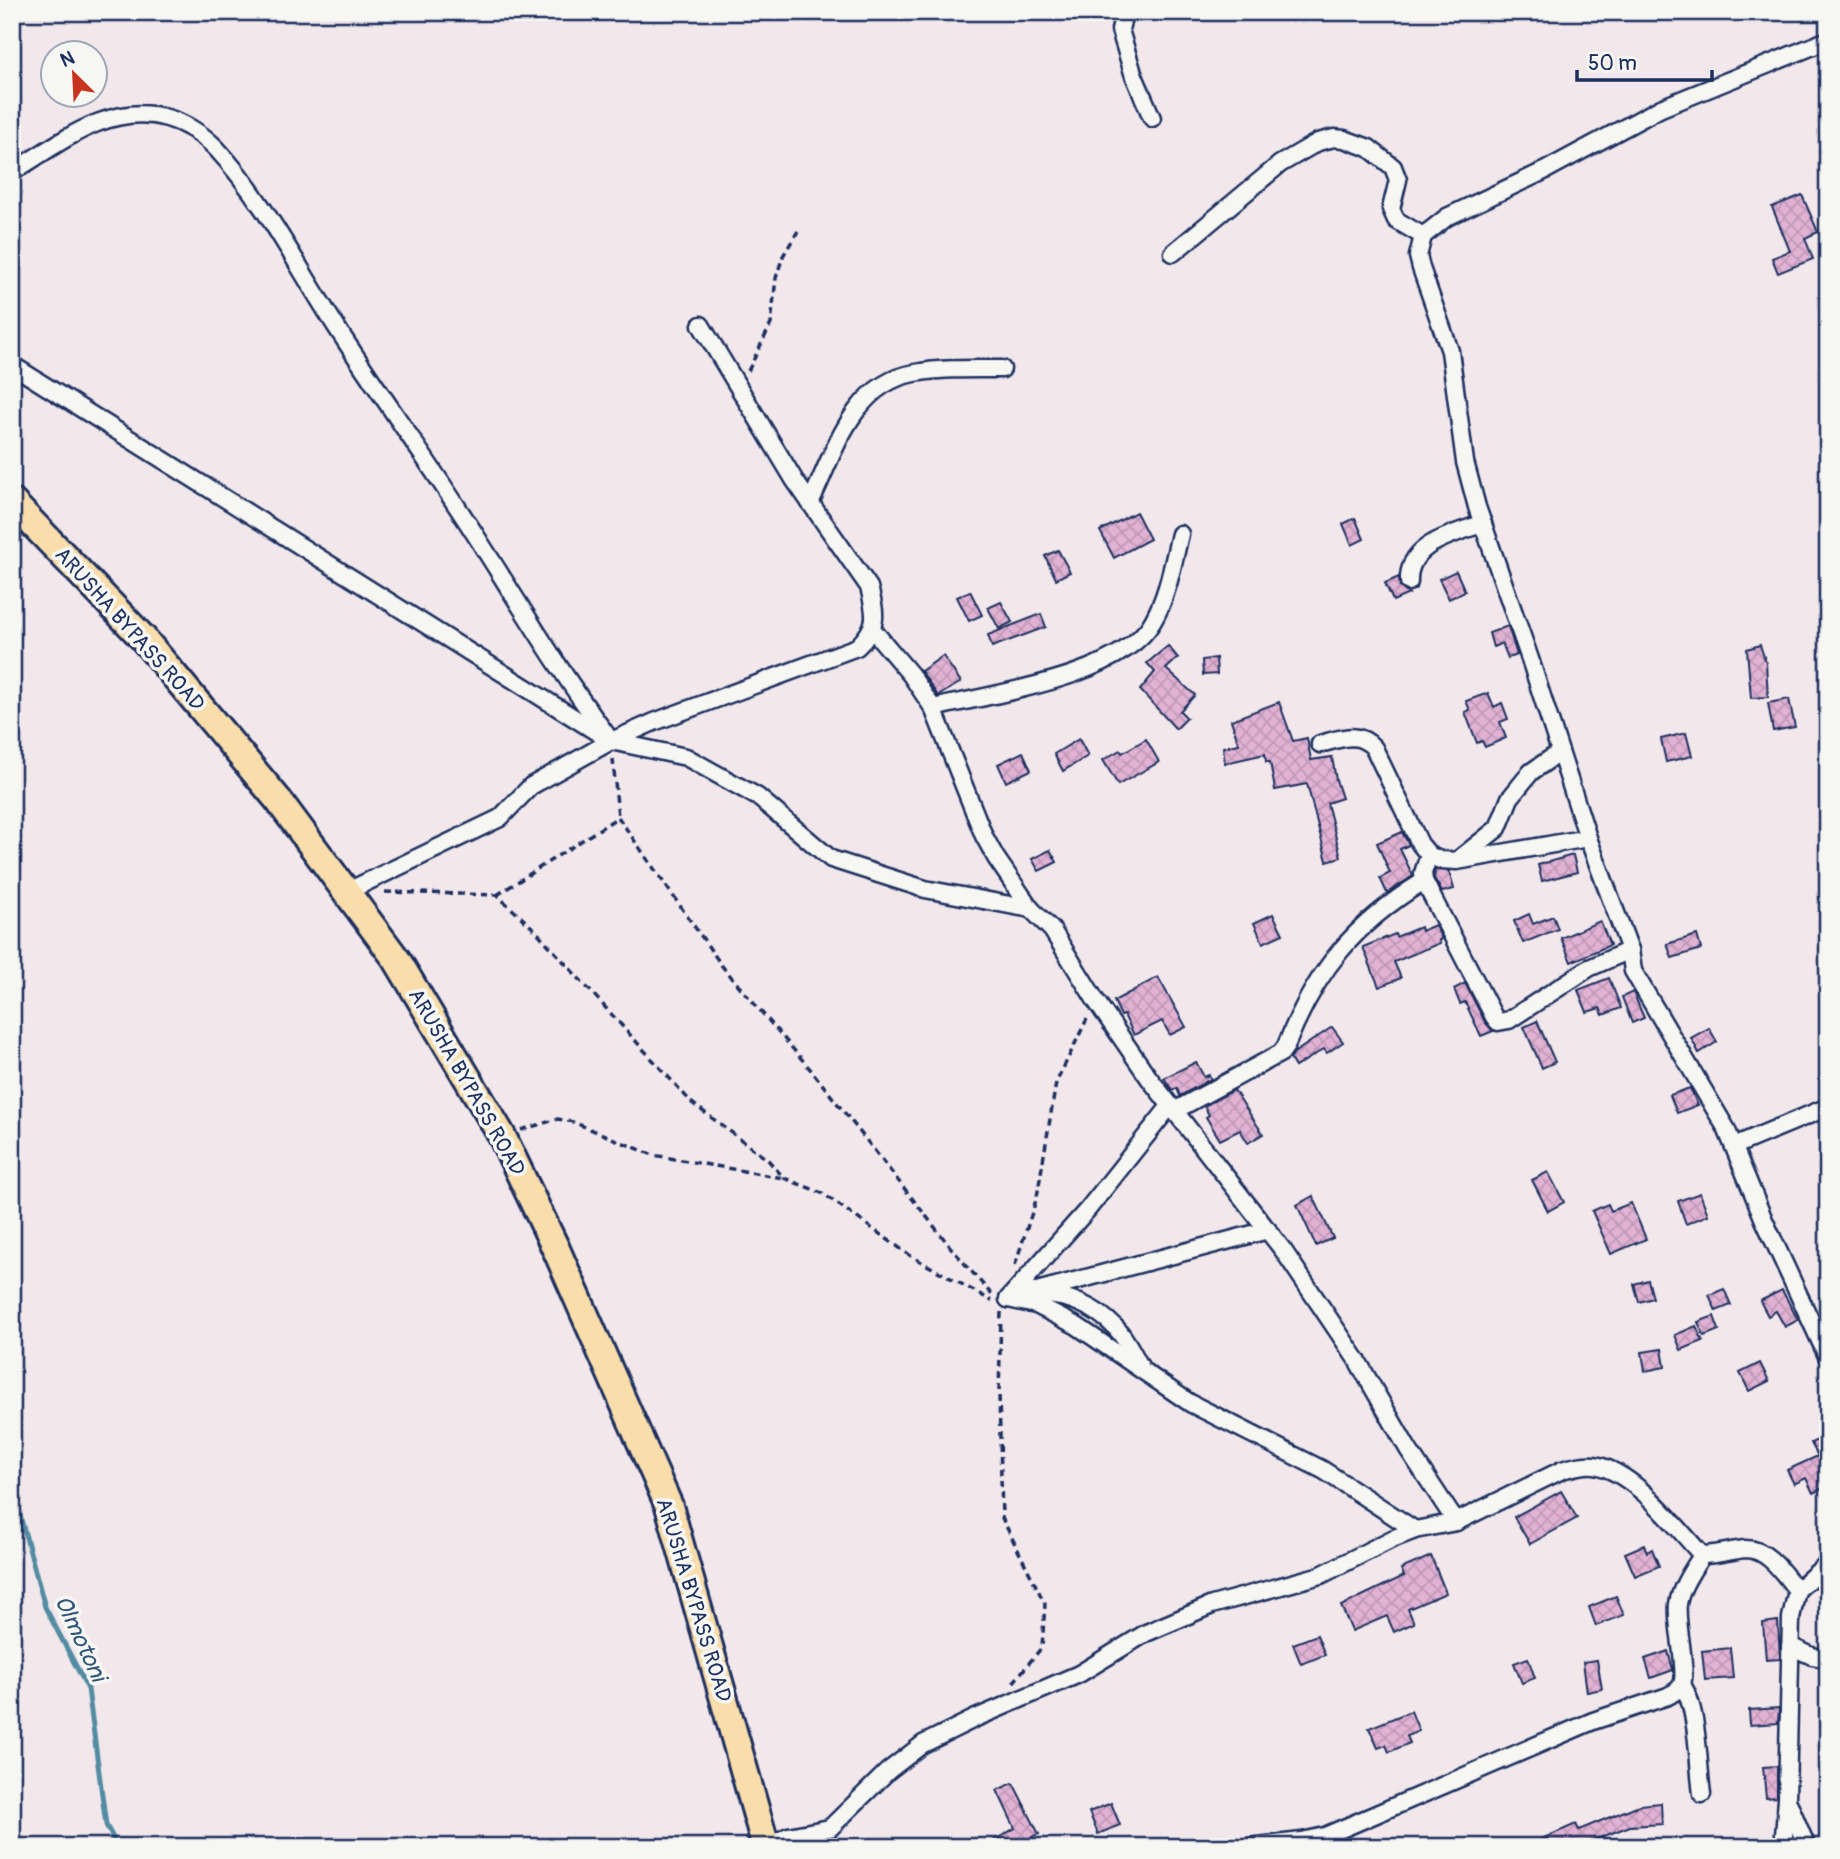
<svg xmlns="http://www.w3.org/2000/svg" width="1840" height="1859" font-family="Pangolin,sans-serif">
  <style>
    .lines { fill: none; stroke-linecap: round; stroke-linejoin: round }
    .stream { stroke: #538ca2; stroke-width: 5 }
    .building { fill: url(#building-cross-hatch); stroke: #1b2f5e; stroke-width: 2 }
    .street-casing { stroke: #1b2f5e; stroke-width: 21 }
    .primary-casing { stroke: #1b2f5e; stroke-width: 32 }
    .path { stroke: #1b2f5e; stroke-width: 3.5; stroke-dasharray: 7 5; stroke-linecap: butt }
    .street { stroke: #f6f6f2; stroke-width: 16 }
    .primary { stroke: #f9deab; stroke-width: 26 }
    .labels { text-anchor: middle; stroke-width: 7; stroke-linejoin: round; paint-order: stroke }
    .street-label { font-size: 21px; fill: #1b2f5e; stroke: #f6f6f2 }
    .water-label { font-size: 23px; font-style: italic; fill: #32567a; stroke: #f6f6f2 }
  </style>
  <defs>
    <pattern id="building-cross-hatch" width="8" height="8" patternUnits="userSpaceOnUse" patternTransform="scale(1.75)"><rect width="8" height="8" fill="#e1b2d3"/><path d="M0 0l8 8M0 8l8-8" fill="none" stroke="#c099b8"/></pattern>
  </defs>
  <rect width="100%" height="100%" fill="#f2e8ec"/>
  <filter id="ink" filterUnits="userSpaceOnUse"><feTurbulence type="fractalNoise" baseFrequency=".0143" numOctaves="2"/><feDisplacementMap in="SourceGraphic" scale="14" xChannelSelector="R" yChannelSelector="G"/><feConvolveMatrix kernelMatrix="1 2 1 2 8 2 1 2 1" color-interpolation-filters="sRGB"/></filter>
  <g filter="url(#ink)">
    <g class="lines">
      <polyline class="stream" points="12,1486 45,1607 88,1689 106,1825 118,1847"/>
    </g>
    <g class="building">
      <polygon points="1802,195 1818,232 1805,238 1813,259 1778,273 1772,258 1790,251 1772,207"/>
      <polygon points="1136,512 1150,539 1114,558 1100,531"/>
      <polygon points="1355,518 1364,539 1352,545 1343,524"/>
      <polygon points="1058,550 1070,572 1056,579 1045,556"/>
      <polygon points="1456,571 1465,591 1449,599 1439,579"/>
      <polygon points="1399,577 1400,587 1409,594 1393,601 1385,583"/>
      <polygon points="970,591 982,615 969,621 957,597"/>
      <polygon points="1001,602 1012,622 999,629 988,608"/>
      <polygon points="1041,614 1046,627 992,647 988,635"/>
      <polygon points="1508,626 1517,655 1508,658 1502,643 1493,647 1489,633"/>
      <polygon points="1760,645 1766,663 1768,697 1751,698 1747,649"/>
      <polygon points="1168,646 1178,658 1166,669 1195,695 1180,711 1187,718 1176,729 1140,690 1155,672 1147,663"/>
      <polygon points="943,656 961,682 938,696 921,671"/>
      <polygon points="1216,658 1217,674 1203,675 1202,660"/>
      <polygon points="1488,693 1494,707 1502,703 1508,719 1500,722 1506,738 1485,747 1482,741 1477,743 1465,712 1470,710 1466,701"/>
      <polygon points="1789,699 1795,727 1773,731 1768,703"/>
      <polygon points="1279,702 1293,741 1307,738 1311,760 1332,757 1336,780 1342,798 1327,803 1341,857 1327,861 1307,784 1275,790 1270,762 1266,762 1265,754 1225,763 1223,747 1239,744 1231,720"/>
      <polygon points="1686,733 1692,756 1666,762 1661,739"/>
      <polygon points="1079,739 1088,756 1063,771 1054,754"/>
      <polygon points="1146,739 1159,762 1118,785 1103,760 1120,750 1122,753"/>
      <polygon points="1023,752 1031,770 1006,782 998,764"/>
      <polygon points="1402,832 1409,845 1400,849 1413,876 1387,893 1380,878 1390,873 1377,843"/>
      <polygon points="1050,850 1057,862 1039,871 1032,859"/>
      <polygon points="1573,855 1577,872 1542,881 1538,865"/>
      <polygon points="1435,870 1449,871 1454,889 1442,892 1434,878"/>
      <polygon points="1273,914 1283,934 1263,943 1254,923"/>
      <polygon points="1529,914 1533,924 1553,916 1558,929 1523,943 1514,921"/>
      <polygon points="1600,921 1610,945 1571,962 1561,938"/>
      <polygon points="1435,925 1442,939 1439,940 1440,943 1394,962 1401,978 1379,987 1363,947 1395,934 1396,937 1420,927 1421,931"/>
      <polygon points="1697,935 1701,949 1672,958 1667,944"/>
      <polygon points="1158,977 1186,1027 1170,1035 1162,1021 1134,1035 1124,1015 1121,1016 1114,1001"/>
      <polygon points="1609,978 1621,1008 1603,1015 1600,1008 1587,1012 1578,990"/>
      <polygon points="1465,983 1485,1022 1493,1031 1481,1036 1465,1002 1460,1004 1454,989"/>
      <polygon points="1633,992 1644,1018 1632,1023 1622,997"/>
      <polygon points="1537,1021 1555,1062 1542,1068 1524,1027"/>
      <polygon points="1332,1027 1343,1042 1327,1053 1324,1049 1295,1067 1290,1059 1294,1053"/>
      <polygon points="1709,1028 1717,1042 1699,1053 1691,1038"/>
      <polygon points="1196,1062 1204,1077 1209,1075 1211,1079 1180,1096 1177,1088 1172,1090 1164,1078"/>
      <polygon points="1690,1088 1698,1105 1677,1113 1670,1095"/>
      <polygon points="1234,1090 1263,1134 1248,1143 1240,1130 1220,1140 1206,1117 1209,1115 1204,1106"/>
      <polygon points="1548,1172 1564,1202 1548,1211 1532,1180"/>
      <polygon points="1700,1193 1708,1215 1686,1224 1678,1201"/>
      <polygon points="1313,1196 1333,1238 1316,1246 1297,1205"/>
      <polygon points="1631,1203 1646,1239 1611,1254 1592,1211 1608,1204 1611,1211"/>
      <polygon points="1648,1280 1653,1298 1639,1302 1634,1284"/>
      <polygon points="1724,1289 1731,1305 1716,1311 1709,1295"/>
      <polygon points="1782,1290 1798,1320 1785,1327 1776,1311 1768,1316 1760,1301"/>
      <polygon points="1714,1316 1719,1330 1704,1336 1698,1322"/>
      <polygon points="1696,1326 1703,1341 1681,1350 1675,1335"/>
      <polygon points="1662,1349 1665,1367 1645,1371 1642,1352"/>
      <polygon points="1760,1363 1769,1381 1749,1391 1740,1373"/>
      <polygon points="1828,1435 1828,1486 1813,1493 1806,1478 1794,1484 1787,1470 1818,1456 1811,1443"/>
      <polygon points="1561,1491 1577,1518 1530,1544 1514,1517"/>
      <polygon points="1644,1545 1647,1552 1652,1549 1659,1566 1635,1576 1625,1553"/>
      <polygon points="1431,1556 1446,1593 1408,1609 1414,1623 1394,1632 1387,1616 1352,1631 1341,1606 1404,1576 1401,1569"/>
      <polygon points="1616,1596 1624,1615 1596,1626 1589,1607"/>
      <polygon points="1778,1621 1780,1659 1766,1660 1763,1623"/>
      <polygon points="1317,1635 1325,1655 1301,1664 1293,1644"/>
      <polygon points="1730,1648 1733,1678 1705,1680 1702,1651"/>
      <polygon points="1668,1651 1673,1670 1651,1678 1645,1659"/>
      <polygon points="1528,1658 1535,1678 1522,1683 1514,1663"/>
      <polygon points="1597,1660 1602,1689 1587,1692 1583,1662"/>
      <polygon points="1779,1708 1778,1723 1750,1725 1749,1710"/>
      <polygon points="1411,1711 1419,1731 1407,1736 1410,1743 1389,1752 1386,1745 1378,1748 1369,1728"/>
      <polygon points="1777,1766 1777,1797 1766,1798 1763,1767"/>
      <polygon points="1013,1783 1039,1834 1010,1847 983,1847 1015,1828 997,1790"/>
      <polygon points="1111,1803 1120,1825 1098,1834 1089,1812"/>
      <polygon points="1661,1803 1662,1824 1630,1826 1576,1847 1523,1847 1576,1824 1579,1830 1639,1805"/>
    </g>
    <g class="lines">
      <defs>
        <g id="street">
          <polyline points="1124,12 1120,30 1133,73 1152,118"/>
          <polyline points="1828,40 1661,108 1544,171 1447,217 1423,236 1418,256 1421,268 1450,351 1465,462 1477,507 1530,659 1588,838 1630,950 1633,971 1726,1128 1764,1220 1828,1358"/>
          <path d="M12,172C59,144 109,101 167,118C185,123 203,135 216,148C265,201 298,268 337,328C383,399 433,468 478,539C520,605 560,672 606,734"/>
          <polyline points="1173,253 1280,164 1318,142 1334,138 1344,139 1369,148 1393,167 1398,180 1391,209 1396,220 1423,236"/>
          <polyline points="12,365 611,741 686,757 758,797 831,859 925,889 1031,909"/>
          <path d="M810,503C834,454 852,383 915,373C943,368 973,369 1002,369"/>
          <path d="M1409,582C1407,543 1453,535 1483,523"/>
          <polyline points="873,630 911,675 933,708 984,836 996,858 1031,909 1052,930 1096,1001 1149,1078 1283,1250 1357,1360 1408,1449 1456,1522"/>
          <path d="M933,708C992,694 1122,677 1153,621C1168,595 1173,563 1180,534"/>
          <path d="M1320,744C1340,739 1358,730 1374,748L1420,844L1429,855L1440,860L1457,861L1588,838"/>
          <polyline points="1429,855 1423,873 1424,881 1494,1017 1498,1022 1509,1020 1589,968 1630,950"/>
          <polyline points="1459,859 1498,828 1510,798 1531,772 1560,752"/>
          <path d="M348,891L500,818L531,786L611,741L654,722L857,647C879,626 876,615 869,587L795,481L701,325"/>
          <path d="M1174,1111L1281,1053L1286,1046C1316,970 1354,924 1424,881"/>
          <polyline points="1734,1146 1828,1107"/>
          <path d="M1035,1296C1064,1292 1096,1307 1116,1328C1126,1338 1133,1354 1140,1366"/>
          <polyline points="1014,1297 1268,1230"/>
          <polyline points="1008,1299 1036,1305 1077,1326 1190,1403 1323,1470 1415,1530"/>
          <polyline points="1008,1299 1088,1209 1170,1106"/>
          <polyline points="1790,1646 1812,1656 1828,1659"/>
          <path d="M1682,1685C1698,1706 1698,1766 1702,1794"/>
          <polyline points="1789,1804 1807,1847"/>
          <path d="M769,1847L788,1836L830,1828L888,1771L923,1744L976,1718L1079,1674L1146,1633L1212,1605L1321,1575L1392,1539L1415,1530L1456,1522L1562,1470C1572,1467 1583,1464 1594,1465C1634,1471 1675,1526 1702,1555C1717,1555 1732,1550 1746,1549C1769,1549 1784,1575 1797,1590"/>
          <path d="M1248,1847L1302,1841L1325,1836L1593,1721L1668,1696C1673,1693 1678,1691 1681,1686C1689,1674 1675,1623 1678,1604C1681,1586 1693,1570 1702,1555"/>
          <polyline points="1783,1847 1787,1799 1791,1618 1797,1590 1828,1563"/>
        </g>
        <polyline id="primary" points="12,502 142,637 279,801 397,960 502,1136 556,1249 669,1506 766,1847"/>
      </defs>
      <use href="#street" class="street-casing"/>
      <use href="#primary" class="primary-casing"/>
      <g class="path">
        <polyline points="748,371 771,324 776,278 783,256 798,231"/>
        <polyline points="613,759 618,817"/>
        <polyline points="385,892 497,895 535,930 692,1103 768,1160 784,1178 822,1193 911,1256 992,1301"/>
        <polyline points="497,895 618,817 722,966 811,1070 952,1249 992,1295"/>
        <polyline points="521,1130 558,1119 573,1122 653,1155 783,1178"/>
        <polyline points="1015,1265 1037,1197 1056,1083 1087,1019"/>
        <polyline points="1001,1312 999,1394 1002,1518 1045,1604 1042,1647 1013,1683"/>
      </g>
      <use href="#street" class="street"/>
      <use href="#primary" class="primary"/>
    </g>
  </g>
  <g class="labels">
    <g class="street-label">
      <text transform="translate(130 629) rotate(48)" y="7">ARUSHA BYPASS ROAD</text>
      <text transform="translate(467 1082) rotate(60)" y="7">ARUSHA BYPASS ROAD</text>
      <text transform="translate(694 1600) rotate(73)" y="7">ARUSHA BYPASS ROAD</text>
    </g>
    <g class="water-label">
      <text transform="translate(81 1638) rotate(65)" y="8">Olmotoni</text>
    </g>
  </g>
  <rect width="1840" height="1859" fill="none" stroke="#f6f6f2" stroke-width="42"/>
  <rect x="21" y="21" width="1798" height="1817" fill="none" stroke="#1b2f5e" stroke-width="2.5" filter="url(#ink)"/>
  <g transform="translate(74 74) rotate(336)"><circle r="33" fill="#f6f6f2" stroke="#9ea6b7" stroke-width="2"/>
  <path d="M0-5L12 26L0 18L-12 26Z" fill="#c8321e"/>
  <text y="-10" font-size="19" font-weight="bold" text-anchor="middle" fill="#1b2f5e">N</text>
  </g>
  <path d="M1577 70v10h135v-10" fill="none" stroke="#1b2f5e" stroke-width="3.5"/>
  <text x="1588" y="70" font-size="21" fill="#1b2f5e" stroke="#f6f6f2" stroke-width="5" paint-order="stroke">50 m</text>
</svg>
